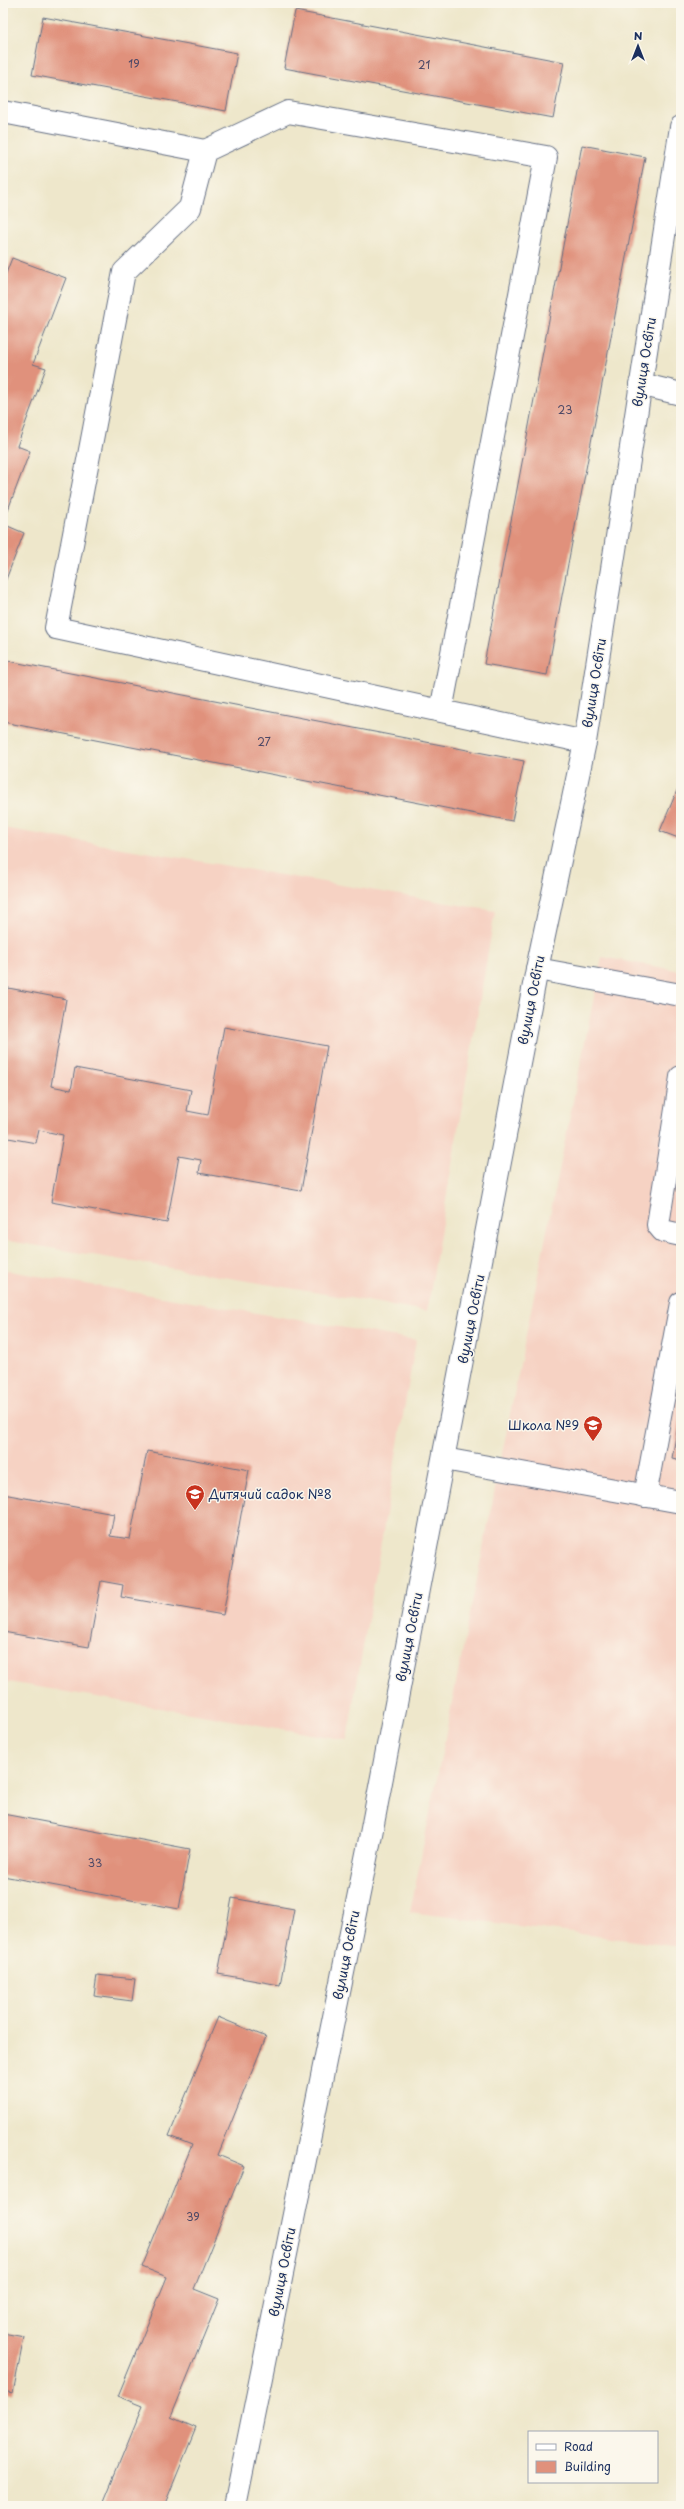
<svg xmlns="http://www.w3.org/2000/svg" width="684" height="2509" font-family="'Playpen Sans',sans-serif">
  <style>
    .built { fill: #f6d2c3 }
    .building { fill: #e0917c }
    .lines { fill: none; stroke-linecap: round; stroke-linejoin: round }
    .minor-casing { stroke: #656f84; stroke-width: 24 }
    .minor { stroke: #fff; stroke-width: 22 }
    .labels { text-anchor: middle; stroke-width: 3; stroke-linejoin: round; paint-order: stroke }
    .number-label { font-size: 11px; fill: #4c4866 }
    .street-label { font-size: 13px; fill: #1b2f5e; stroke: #fbf7ec }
    .poi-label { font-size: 13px; fill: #1b2f5e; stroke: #fbf7ec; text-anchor: end }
  </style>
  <rect width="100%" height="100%" fill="#fbf7ec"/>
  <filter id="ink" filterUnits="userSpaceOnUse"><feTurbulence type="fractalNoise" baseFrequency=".025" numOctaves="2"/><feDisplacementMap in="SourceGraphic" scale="8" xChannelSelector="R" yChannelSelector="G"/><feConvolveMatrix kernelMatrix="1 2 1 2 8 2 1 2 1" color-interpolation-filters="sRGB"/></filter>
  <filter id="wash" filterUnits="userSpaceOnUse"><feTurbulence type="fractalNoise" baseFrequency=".012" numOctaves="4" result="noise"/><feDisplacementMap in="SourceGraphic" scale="16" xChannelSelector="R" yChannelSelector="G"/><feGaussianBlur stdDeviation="0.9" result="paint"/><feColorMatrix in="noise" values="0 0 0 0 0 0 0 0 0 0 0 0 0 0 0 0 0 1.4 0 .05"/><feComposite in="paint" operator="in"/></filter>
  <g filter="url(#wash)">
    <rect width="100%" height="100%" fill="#eee7cb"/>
    <g class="built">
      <polygon points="3,828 495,911 427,1311 3,1240"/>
      <polygon points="602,957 681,971 681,1947 410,1912"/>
      <polygon points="3,1270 416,1340 347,1740 3,1681"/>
    </g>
    <g id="blocks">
      <g class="building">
        <polygon points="295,11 564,62 553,118 284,68"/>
        <polygon points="43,17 237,53 226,111 32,75"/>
        <polygon points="582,145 645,157 547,675 484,664"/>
        <polygon points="12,258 66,278 33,364 46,368 17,446 30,451 3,523 3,281"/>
        <polygon points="3,524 24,533 3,587"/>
        <polygon points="3,660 524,761 512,821 3,722"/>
        <polygon points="681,781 681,839 660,831"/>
        <polygon points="3,987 66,999 51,1086 71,1090 75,1068 191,1090 187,1111 208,1115 224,1027 327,1046 301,1191 199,1173 201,1160 179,1156 167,1223 51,1202 63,1135 39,1130 36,1143 3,1137"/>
        <polygon points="680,1415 681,1415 681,1460 672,1458"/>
        <polygon points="147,1451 249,1470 223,1615 121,1597 123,1585 101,1581 89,1647 3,1632 3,1494 114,1514 110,1536 130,1539"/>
        <polygon points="3,1814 190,1849 179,1909 3,1876"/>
        <polygon points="232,1898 294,1909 280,1985 218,1974"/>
        <polygon points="97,1975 135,1979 132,2001 94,1996"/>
        <polygon points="218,2017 266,2037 218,2155 244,2166 194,2289 219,2299 171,2417 196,2428 164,2506 102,2506 143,2406 118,2396 167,2277 142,2267 192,2145 169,2136"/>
        <polygon points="3,2333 24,2337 13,2393 3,2391"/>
      </g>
    </g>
  </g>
  <g filter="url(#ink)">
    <use href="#blocks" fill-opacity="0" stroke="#656f84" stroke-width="1"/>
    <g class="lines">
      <defs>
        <g id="minor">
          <polyline points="3,112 205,151"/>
          <polyline points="640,384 681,394"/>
          <polyline points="441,711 546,157 288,112 205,151 190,208 124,272 56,628 585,742"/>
          <polyline points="537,969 681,995"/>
          <polyline points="681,1077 658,1225 663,1231 681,1235"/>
          <polyline points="444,1459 681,1502"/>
          <polyline points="645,1496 681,1303"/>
          <polyline points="235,2506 371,1834 537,969 585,742 681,127"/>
        </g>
      </defs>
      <use href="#minor" class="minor-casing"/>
      <use href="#minor" class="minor"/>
    </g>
  </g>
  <defs>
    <symbol id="school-pin" viewBox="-11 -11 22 30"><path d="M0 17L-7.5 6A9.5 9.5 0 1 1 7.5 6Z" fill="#c8321e" stroke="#fbf7ec"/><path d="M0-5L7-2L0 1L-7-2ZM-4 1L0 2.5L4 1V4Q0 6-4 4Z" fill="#fff"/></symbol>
  </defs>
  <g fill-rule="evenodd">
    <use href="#school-pin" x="582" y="1414" width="22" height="30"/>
    <use href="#school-pin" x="184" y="1483" width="22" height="30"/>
  </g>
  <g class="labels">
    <g class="number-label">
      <text x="134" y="68">19</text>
      <text x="424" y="69">21</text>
      <text x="565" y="414">23</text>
      <text x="264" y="746">27</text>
      <text x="95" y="1867">33</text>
      <text x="193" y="2221">39</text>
    </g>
    <g class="street-label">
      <text transform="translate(644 362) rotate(-81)" y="5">вулиця Освіти</text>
      <text transform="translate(594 683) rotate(-81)" y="5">вулиця Освіти</text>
      <text transform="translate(531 1000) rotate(-79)" y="5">вулиця Освіти</text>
      <text transform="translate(471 1319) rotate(-79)" y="5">вулиця Освіти</text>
      <text transform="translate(409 1637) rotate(-79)" y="5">вулиця Освіти</text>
      <text transform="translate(346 1955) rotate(-79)" y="5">вулиця Освіти</text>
      <text transform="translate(282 2272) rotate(-79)" y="5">вулиця Освіти</text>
    </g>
    <g class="poi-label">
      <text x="579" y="1430">Школа №9</text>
      <text x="209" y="1499" text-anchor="start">Дитячий садок №8</text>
    </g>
  </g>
  <rect width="684" height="2509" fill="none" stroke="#fbf7ec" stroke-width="16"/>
  <rect x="528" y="2431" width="130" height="52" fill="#fbf7ec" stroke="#a1a7b3"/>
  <rect x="536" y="2444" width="20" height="6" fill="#ffffff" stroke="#a1a7b3"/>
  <text x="564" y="2451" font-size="12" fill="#1b2f5e">Road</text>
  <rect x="536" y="2461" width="20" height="12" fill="#e0917c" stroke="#a1a7b3"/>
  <text x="564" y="2471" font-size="12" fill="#1b2f5e">Building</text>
  <g transform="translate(638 46)" stroke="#fbf7ec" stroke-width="3" paint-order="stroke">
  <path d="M0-3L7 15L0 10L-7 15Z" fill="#1b2f5e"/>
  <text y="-6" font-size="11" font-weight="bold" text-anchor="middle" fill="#1b2f5e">N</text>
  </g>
</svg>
